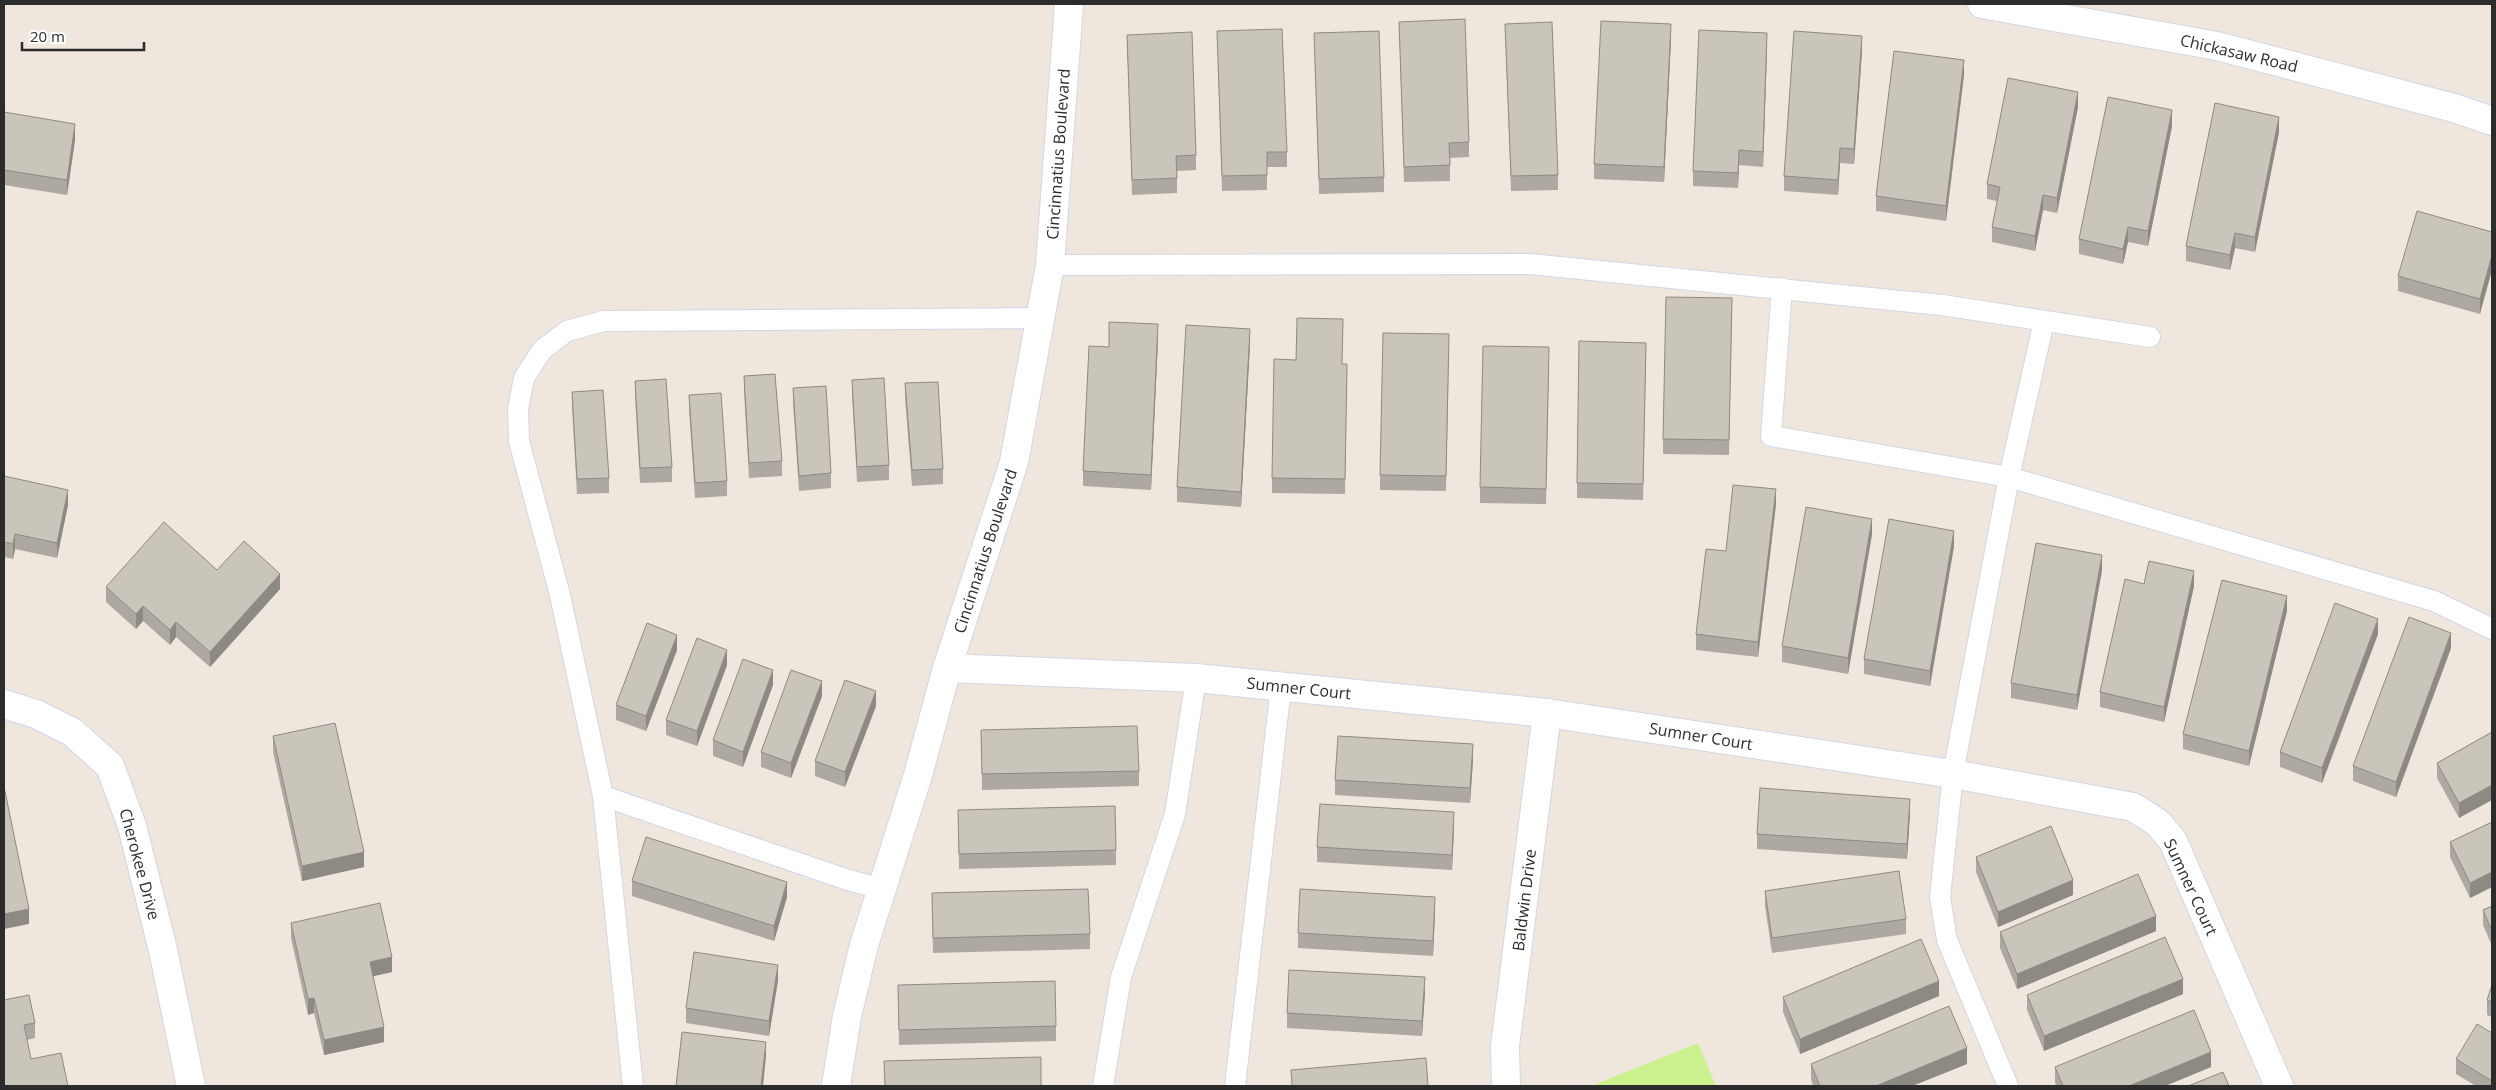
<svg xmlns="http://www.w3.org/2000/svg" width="2496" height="1090" font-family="'Open Sans',sans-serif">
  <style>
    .pitch { fill: #ccf28f }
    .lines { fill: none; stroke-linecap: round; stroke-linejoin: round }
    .service-casing { stroke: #d2d6e6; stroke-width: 22 }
    .minor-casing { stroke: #d2d6e6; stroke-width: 30 }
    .service { stroke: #fff; stroke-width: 20 }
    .minor { stroke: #fff; stroke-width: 28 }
    .wall { fill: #ada9a1 }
    .shaded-wall { fill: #8d8a83 }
    .building { fill: #c9c5bb; stroke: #8d8a83 }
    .labels { text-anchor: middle; stroke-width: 4; stroke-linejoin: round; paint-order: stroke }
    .street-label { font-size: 16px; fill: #2c2c2c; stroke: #fff }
  </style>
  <rect width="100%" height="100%" fill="#efe6dd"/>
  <polygon class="pitch" points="1698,1043 1716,1086 1597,1086 1596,1084"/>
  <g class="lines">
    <defs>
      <g id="service">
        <polyline points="1050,265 1530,264 1942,305 2150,337"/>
        <polyline points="1782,288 1771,436 2009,477 2434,601 2492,629"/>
        <polyline points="603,796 848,880 882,889"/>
        <polyline points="633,1086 603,796 560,595 519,441 518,409 524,378 542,350 567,331 604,321 1040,318"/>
        <polyline points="1103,1086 1121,977 1175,814 1196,678"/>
        <polyline points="1235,1086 1281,687"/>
        <polyline points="2008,1086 1947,940 1940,897 1953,774 2009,477 2044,321"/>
      </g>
      <g id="minor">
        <polyline points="1982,4 2217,46 2454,108 2492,121"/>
        <polyline points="947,668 1196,678 1547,713 1953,774 2133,807 2158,823 2173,841 2279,1086"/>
        <polyline points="4,704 36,714 72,732 110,766 132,826 163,950 191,1086"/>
        <polyline points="836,1086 847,1016 864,945 918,775 947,668 1014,462 1050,265 1069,4"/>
        <polyline points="1506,1086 1505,1046 1547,713"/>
      </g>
    </defs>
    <use href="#service" class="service-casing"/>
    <use href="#minor" class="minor-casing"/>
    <use href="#service" class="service"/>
    <use href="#minor" class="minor"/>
  </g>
  <g class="wall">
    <polygon points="1399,22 1469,142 1469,157 1450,158 1450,181 1404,182"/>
    <polygon points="1505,24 1558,175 1558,190 1511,191"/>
    <polygon points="1217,31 1287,152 1287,167 1267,167 1267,190 1222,191"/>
    <polygon points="1314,33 1384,177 1384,192 1319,194"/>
    <polygon points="1127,35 1196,155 1196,170 1177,171 1177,193 1132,195"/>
    <polygon points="1671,39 1664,182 1594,179 1594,164"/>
    <polygon points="1767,48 1763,167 1739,165 1738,188 1693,186 1693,171"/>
    <polygon points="1862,51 1854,164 1840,163 1838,195 1784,191 1784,176"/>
    <polygon points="1964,75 1946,221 1876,211 1876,196"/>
    <polygon points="2078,107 2057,213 2043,210 2035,251 1992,242 1992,227 1997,201 1987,199 1987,184"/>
    <polygon points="4,112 75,140 67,195 4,185"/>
    <polygon points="2172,126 2148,246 2128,242 2123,264 2079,254 2079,239"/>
    <polygon points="2279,132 2255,252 2235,248 2230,270 2186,261 2186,246"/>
    <polygon points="2492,232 2480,314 2398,291 2398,276"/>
    <polygon points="1732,313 1729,455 1663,454 1663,439"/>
    <polygon points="1158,339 1151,490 1083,486 1083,471 1109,347"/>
    <polygon points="1250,344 1241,507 1177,502 1177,487"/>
    <polygon points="1449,349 1446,491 1380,490 1380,475"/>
    <polygon points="1646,358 1643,500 1577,498 1577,483"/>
    <polygon points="1549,362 1546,504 1480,503 1480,487"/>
    <polygon points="1342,364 1347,364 1345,494 1272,493 1272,478"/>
    <polygon points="744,376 782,461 782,476 749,478 744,391"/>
    <polygon points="852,380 889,465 889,480 857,482 852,395"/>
    <polygon points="635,381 672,467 672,482 640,483 635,396"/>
    <polygon points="905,383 943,469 943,484 912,486 905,398"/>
    <polygon points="793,388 831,473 831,488 799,491 793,403"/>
    <polygon points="572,392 609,478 609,493 577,494 572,407"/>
    <polygon points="689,395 727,481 727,496 695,498 689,410"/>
    <polygon points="4,476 68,505 57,558 15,549 13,559 4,557"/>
    <polygon points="1776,504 1758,657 1696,650 1696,634 1726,551"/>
    <polygon points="1872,534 1848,674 1782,662 1782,646"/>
    <polygon points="1954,546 1930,686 1864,674 1864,659"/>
    <polygon points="217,570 280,589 210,667 176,637 170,645 143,621 136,629 106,602 106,587"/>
    <polygon points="2102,570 2077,710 2011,698 2011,683"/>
    <polygon points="2144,584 2194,586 2164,722 2100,707 2100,692"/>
    <polygon points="2287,611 2249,766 2183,749 2183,734"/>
    <polygon points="2378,634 2322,783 2280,767 2280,752"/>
    <polygon points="2451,648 2396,797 2353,781 2353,766"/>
    <polygon points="677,650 646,731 616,720 616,705"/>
    <polygon points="727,665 697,746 666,735 666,720"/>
    <polygon points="773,685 743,767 713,756 713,740"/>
    <polygon points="822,696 791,778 761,767 761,752"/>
    <polygon points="876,706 845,787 815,776 815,761"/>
    <polygon points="981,730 1139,771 1139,786 982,790"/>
    <polygon points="2492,732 2459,818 2437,778 2437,763"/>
    <polygon points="273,736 364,867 302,881 273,752"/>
    <polygon points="1473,760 1470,803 1335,795 1335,780"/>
    <polygon points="958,810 1116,850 1116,865 959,869"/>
    <polygon points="1910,814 1907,859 1757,849 1757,834"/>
    <polygon points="2492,822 2492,887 2470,898 2450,857 2450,842"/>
    <polygon points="1454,827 1452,870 1317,862 1317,847"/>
    <polygon points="1976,857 2073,895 1998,927 1976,872"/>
    <polygon points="632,881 787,897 774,941 632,896"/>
    <polygon points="1765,891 1906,919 1906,934 1772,953 1765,906"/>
    <polygon points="932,893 1090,934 1090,949 933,953"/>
    <polygon points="2492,906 2492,946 2483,925 2483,910"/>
    <polygon points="1435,912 1433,956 1298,948 1298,933"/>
    <polygon points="291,923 392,972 373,976 384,1042 324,1055 314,1013 308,1015 291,938"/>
    <polygon points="2156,931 2017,989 2000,948 2000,932"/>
    <polygon points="778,980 769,1036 686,1023 686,1008"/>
    <polygon points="898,985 1056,1026 1056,1041 899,1045"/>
    <polygon points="2492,985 2492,1017 2487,1015 2487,1000"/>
    <polygon points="1425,992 1422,1036 1287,1028 1287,1013"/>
    <polygon points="2183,994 2044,1051 2027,1010 2027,995"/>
    <polygon points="29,995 35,1023 35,1038 27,1040 4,1086"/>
    <polygon points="1939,996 1800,1054 1783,1012 1783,997"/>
    <polygon points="2492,1033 2492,1086 2476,1086 2456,1074 2456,1059"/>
    <polygon points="1811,1064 1967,1064 1912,1086 1813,1086 1811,1079"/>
    <polygon points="2055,1067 2211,1067 2165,1086 2057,1086 2055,1083"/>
  </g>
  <g class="shaded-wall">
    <polygon points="1671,24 1671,39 1664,182 1664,167"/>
    <polygon points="1767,33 1767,48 1763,167 1763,152"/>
    <polygon points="1862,36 1862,51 1854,164 1854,149"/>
    <polygon points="1964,60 1964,75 1946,221 1946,206"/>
    <polygon points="2078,92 2078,107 2057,213 2057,198"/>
    <polygon points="2172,110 2172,126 2148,246 2148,231"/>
    <polygon points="2279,117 2279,132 2255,252 2255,237"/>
    <polygon points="75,124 75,140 67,195 67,180"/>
    <polygon points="1840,148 1840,163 1838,195 1838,180"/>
    <polygon points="1739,150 1739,165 1738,188 1738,173"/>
    <polygon points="2043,195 2043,210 2035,251 2035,236"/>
    <polygon points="2128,227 2128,242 2123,264 2123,249"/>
    <polygon points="2235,233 2235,248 2230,270 2230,255"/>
    <polygon points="2492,255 2492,270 2480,314 2480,299"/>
    <polygon points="1158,324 1158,339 1151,490 1151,475"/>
    <polygon points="1250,329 1250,344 1241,507 1241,492"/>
    <polygon points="1776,489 1776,504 1758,657 1758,642"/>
    <polygon points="68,490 68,505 57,558 57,543"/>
    <polygon points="1872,519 1872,534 1848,674 1848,658"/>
    <polygon points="1954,531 1954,546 1930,686 1930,671"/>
    <polygon points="15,534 15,549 13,559 13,544"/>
    <polygon points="2102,555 2102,570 2077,710 2077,695"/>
    <polygon points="2194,571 2194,586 2164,722 2164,707"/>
    <polygon points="280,574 280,589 210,667 210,652"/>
    <polygon points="2287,596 2287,611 2249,766 2249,751"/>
    <polygon points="143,606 143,621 136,629 136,614"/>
    <polygon points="2378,619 2378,634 2322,783 2322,768"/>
    <polygon points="176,622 176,637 170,645 170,630"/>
    <polygon points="2451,633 2451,648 2396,797 2396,782"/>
    <polygon points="677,635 677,650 646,731 646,716"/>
    <polygon points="727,650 727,665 697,746 697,731"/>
    <polygon points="773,670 773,685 743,767 743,752"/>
    <polygon points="822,681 822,696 791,778 791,763"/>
    <polygon points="876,691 876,706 845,787 845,772"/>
    <polygon points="1473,744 1473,760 1470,803 1470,788"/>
    <polygon points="2492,785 2492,800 2459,818 2459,803"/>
    <polygon points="1910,799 1910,814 1907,859 1907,844"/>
    <polygon points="1454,812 1454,827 1452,870 1452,855"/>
    <polygon points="364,852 364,867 302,881 302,866"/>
    <polygon points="2492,872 2492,887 2470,898 2470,883"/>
    <polygon points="2073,880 2073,895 1998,927 1998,912"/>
    <polygon points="787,882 787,897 774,941 774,926"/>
    <polygon points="1435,897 1435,912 1433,956 1433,941"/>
    <polygon points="29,909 29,924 4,929 4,914"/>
    <polygon points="2156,916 2156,931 2017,989 2017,974"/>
    <polygon points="392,957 392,972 370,977 370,962"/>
    <polygon points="778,965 778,980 769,1036 769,1021"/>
    <polygon points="1425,977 1425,992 1422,1036 1422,1021"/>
    <polygon points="2183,979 2183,994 2044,1051 2044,1036"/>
    <polygon points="1939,981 1939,996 1800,1054 1800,1039"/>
    <polygon points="314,998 314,1013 308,1015 308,999"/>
    <polygon points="384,1027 384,1042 324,1055 324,1040"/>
    <polygon points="766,1042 766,1057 763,1086 761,1086"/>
    <polygon points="1967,1048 1967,1064 1912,1086 1876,1086"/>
    <polygon points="2211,1052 2211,1067 2165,1086 2129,1086"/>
  </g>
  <g class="building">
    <polygon points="1465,19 1469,142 1449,143 1450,165 1404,167 1399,22"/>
    <polygon points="1601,21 1671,24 1664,167 1594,164"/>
    <polygon points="1552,22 1558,175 1511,176 1505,24"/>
    <polygon points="1282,29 1287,152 1267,152 1267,175 1222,176 1217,31"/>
    <polygon points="1699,30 1767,33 1763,152 1739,150 1738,173 1693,171"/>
    <polygon points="1379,31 1384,177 1319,179 1314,33"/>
    <polygon points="1794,31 1862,36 1854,149 1840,148 1838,180 1784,176"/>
    <polygon points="1192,32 1196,155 1176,156 1177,178 1132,180 1127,35"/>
    <polygon points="1894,51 1964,60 1946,206 1876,196"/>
    <polygon points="2008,78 2078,92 2057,198 2043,195 2035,236 1992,227 2000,187 1987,184"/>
    <polygon points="2108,97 2172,110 2148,231 2128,227 2123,249 2079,239"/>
    <polygon points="2215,103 2279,117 2255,237 2235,233 2230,255 2186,246"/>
    <polygon points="4,112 75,124 67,180 4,170"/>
    <polygon points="2417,211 2492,232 2492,255 2480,299 2398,276"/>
    <polygon points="1666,297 1732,298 1729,440 1663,439"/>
    <polygon points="1297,318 1343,319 1342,364 1347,364 1345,479 1272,478 1274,359 1296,360"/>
    <polygon points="1109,322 1158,324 1151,475 1083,471 1089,346 1109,347"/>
    <polygon points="1186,325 1250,329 1241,492 1177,487"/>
    <polygon points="1383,333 1449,334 1446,476 1380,475"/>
    <polygon points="1579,341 1646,343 1643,484 1577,483"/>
    <polygon points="1483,346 1549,347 1546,489 1480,487"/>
    <polygon points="775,374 782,461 749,463 744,376"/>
    <polygon points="884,378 889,465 857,467 852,380"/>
    <polygon points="666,379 672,467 640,468 635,381"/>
    <polygon points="938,382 943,469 912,470 905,383"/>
    <polygon points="826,386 831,473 799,476 793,388"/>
    <polygon points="603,390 609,478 577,479 572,392"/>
    <polygon points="721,393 727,481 695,483 689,395"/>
    <polygon points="4,476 68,490 57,543 15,534 13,544 4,542"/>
    <polygon points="1733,485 1776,489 1758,642 1696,634 1706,549 1726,551"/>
    <polygon points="1806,507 1872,519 1848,658 1782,646"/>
    <polygon points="1889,519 1954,531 1930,671 1864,659"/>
    <polygon points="164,522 217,570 244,541 280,574 210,652 176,622 170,630 143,606 136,614 106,587"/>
    <polygon points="2036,543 2102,555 2077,695 2011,683"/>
    <polygon points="2149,561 2194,571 2164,707 2100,692 2125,579 2144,584"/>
    <polygon points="2222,580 2287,596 2249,751 2183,734"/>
    <polygon points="2335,603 2378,619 2322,768 2280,752"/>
    <polygon points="2409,617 2451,633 2396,782 2353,766"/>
    <polygon points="647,623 677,635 646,716 616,705"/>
    <polygon points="697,638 727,650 697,731 666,720"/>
    <polygon points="743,659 773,670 743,752 713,740"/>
    <polygon points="791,670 822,681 791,763 761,752"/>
    <polygon points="845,680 876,691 845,772 815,761"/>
    <polygon points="335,723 364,852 302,866 273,736"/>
    <polygon points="1137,726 1139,771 982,774 981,730"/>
    <polygon points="2492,732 2492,785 2459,803 2437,763"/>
    <polygon points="1338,736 1473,744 1470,788 1335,780"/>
    <polygon points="1760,788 1910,799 1907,844 1757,834"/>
    <polygon points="5,791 29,909 4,914 4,792"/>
    <polygon points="1320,804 1454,812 1452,855 1317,847"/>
    <polygon points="1115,806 1116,850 959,854 958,810"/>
    <polygon points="2492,822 2492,872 2470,883 2450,842"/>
    <polygon points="2051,826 2073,880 1998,912 1976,857"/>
    <polygon points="646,837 787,882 774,926 632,881"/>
    <polygon points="1899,871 1906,919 1772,938 1765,891"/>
    <polygon points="2138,874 2156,916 2017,974 2000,932"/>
    <polygon points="1088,889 1090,934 933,938 932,893"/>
    <polygon points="1300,889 1435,897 1433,941 1298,933"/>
    <polygon points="380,903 392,957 370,962 384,1027 324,1040 314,998 308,999 291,923"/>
    <polygon points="2492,906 2492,931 2483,910"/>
    <polygon points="2165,937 2183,979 2044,1036 2027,995"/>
    <polygon points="1921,939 1939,981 1800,1039 1783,997"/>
    <polygon points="694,952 778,965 769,1021 686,1008"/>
    <polygon points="1289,970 1425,977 1422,1021 1287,1013"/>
    <polygon points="1055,981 1056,1026 899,1030 898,985"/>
    <polygon points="2492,985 2492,1002 2487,1000"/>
    <polygon points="29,995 35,1023 24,1025 31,1059 61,1053 68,1086 4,1086 4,1000"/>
    <polygon points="1949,1006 1967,1048 1876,1086 1820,1086 1811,1064"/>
    <polygon points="2194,1010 2211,1052 2129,1086 2063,1086 2055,1067"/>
    <polygon points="2477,1024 2492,1033 2492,1081 2456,1059"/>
    <polygon points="682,1032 766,1042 761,1086 676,1086"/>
    <polygon points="1041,1057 1041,1086 885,1086 884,1061"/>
    <polygon points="1426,1058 1428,1086 1292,1086 1291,1070"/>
    <polygon points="2223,1072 2229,1086 2188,1086"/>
  </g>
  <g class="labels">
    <g class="street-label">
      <text transform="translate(2239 53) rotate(13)" y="6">Chickasaw Road</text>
      <text transform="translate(1058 154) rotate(-86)" y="6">Cincinnatius Boulevard</text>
      <text transform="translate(985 551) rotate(-72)" y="6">Cincinnatius Boulevard</text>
      <text transform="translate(1299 688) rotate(6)" y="6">Sumner Court</text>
      <text transform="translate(1701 736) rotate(9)" y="6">Sumner Court</text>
      <text transform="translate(140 864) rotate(75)" y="6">Cherokee Drive</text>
      <text transform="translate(2191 887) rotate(65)" y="6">Sumner Court</text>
      <text transform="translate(1524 900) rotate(-83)" y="6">Baldwin Drive</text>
    </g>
  </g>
  <rect width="2496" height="1090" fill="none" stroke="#2c2c2c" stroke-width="10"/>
  <path d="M22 42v8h122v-8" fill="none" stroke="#2c2c2c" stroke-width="2.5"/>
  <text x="30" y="42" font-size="15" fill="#2c2c2c" stroke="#ffffff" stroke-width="4" paint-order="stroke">20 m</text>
</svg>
